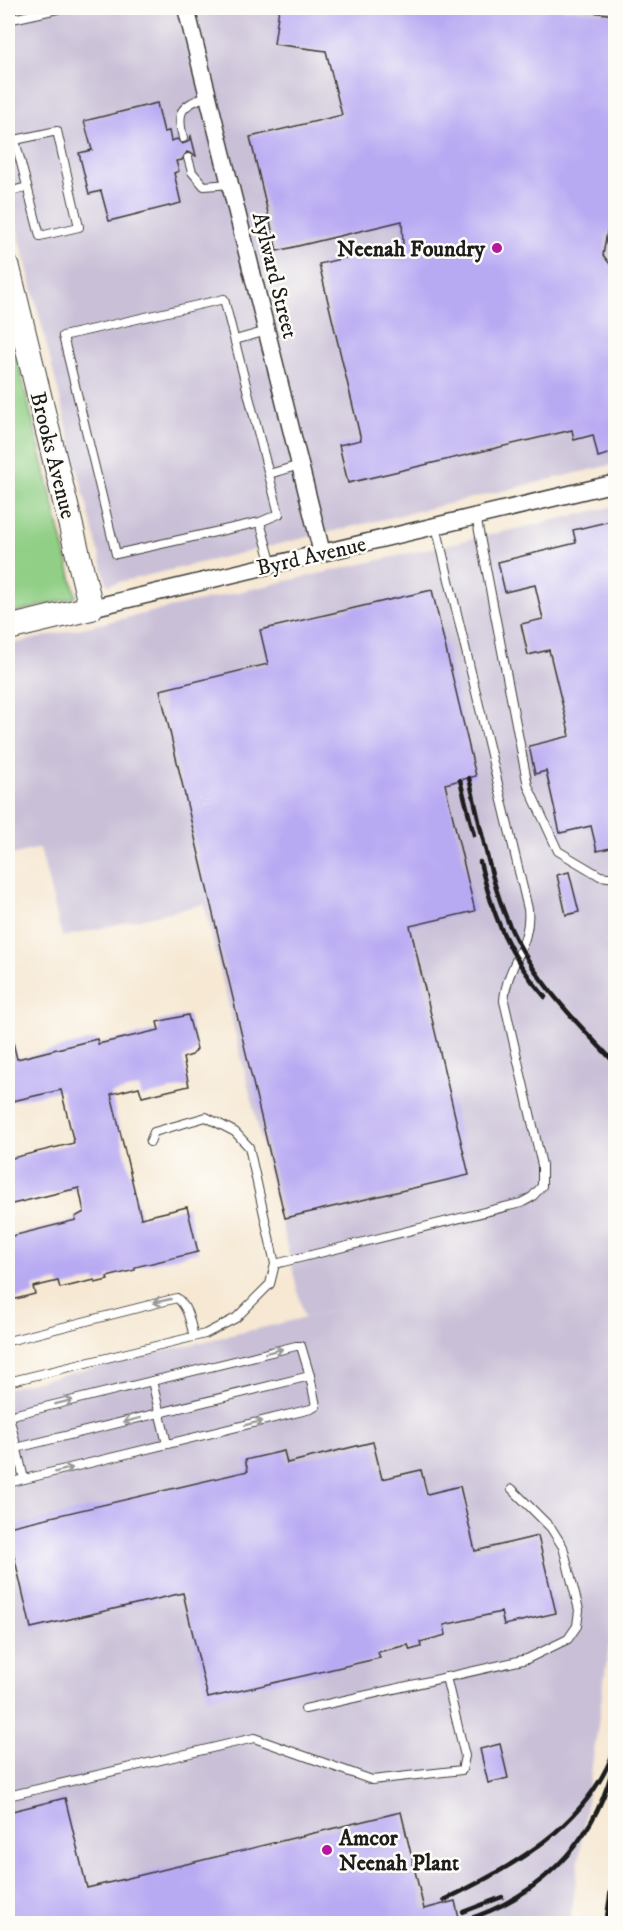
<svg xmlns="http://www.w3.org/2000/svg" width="623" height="1931" font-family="'IM FELL DW Pica',serif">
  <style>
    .industrial { fill: #c9bfd7 }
    .green { fill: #91cf86; stroke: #567651; stroke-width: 1.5 }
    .building { fill: #b8a9f3 }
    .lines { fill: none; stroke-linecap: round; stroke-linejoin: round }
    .lane-casing { stroke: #3d3b37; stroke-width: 10 }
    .street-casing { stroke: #3d3b37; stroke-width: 19 }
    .secondary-casing { stroke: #3d3b37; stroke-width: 26 }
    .lane { stroke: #fff; stroke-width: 8 }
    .street { stroke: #fff; stroke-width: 16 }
    .secondary { stroke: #fff; stroke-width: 24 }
    .rail { stroke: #1c1c1c; stroke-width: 4.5 }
    .oneway { stroke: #999 }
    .poi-dot { fill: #b5179e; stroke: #fdfcf7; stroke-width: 2 }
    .labels { text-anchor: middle; stroke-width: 5; stroke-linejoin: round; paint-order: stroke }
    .poi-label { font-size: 22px; font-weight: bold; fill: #1c1c1c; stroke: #fdfcf7; text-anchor: end }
    .street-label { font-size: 22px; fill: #1c1c1c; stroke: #fdfcf7 }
  </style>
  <rect width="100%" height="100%" fill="#fdfcf7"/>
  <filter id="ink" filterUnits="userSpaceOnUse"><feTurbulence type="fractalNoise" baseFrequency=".0167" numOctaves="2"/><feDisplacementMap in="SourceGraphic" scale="12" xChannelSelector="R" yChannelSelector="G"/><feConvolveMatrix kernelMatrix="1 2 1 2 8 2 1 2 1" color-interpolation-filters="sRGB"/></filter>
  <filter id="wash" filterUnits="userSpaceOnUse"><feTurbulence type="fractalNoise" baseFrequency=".008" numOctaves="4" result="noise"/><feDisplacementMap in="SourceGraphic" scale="24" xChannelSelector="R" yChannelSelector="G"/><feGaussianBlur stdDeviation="1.35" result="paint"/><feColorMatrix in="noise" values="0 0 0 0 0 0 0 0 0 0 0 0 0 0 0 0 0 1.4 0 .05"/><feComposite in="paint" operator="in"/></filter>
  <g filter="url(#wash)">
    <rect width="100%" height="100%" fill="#f6e8d3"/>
    <g class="industrial">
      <polygon points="8,8 615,8 615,464 107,585 8,192"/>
      <polygon points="615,506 616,1595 570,1923 8,1923 8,1388 345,1308 304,1317 204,904 62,937 40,848 8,856 8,645"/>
    </g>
    <polygon class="green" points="8,321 76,597 8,614"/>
    <g id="blocks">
      <g class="building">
        <polygon points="279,8 560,8 615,15 615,233 607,232 603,255 610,264 615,265 615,452 598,457 593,435 574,440 572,430 348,483 339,445 361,440 319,264 403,244 402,221 277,251 250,137 342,115 326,51 274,44"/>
        <polygon points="157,103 164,132 169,131 171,141 177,139 182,144 188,142 191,136 196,156 187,152 182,160 176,161 179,171 174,173 181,203 109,221 101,191 89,194 79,153 92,150 84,121"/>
        <polygon points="615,520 615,847 597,851 591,826 560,833 546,771 535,774 529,746 570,736 549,650 528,655 521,624 543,619 535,585 505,592 498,562 576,543 573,530"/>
        <polygon points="432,590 476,776 445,784 475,911 410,926 469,1175 285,1218 160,690 268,664 260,630"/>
        <polygon points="569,872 579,912 566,915 557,875"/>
        <polygon points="188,1015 197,1049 192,1055 183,1058 189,1086 142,1097 139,1087 111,1094 141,1218 187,1207 198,1252 135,1267 135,1270 107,1277 108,1280 95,1283 95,1280 60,1288 58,1281 33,1287 35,1294 8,1301 8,1237 76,1220 75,1217 84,1212 79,1188 8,1205 8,1159 74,1143 61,1090 8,1102 8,1038 12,1038 17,1059 97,1039 98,1044 159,1030 157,1022"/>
        <polygon points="373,1442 382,1479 421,1470 427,1494 460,1486 475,1551 538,1536 556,1613 504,1625 501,1612 444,1625 446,1635 420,1642 421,1647 410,1650 408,1645 378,1652 380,1658 208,1698 183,1593 31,1628 12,1547 8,1549 8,1527 248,1471 245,1460 284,1451 287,1463"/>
        <polygon points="500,1744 508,1778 488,1783 480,1749"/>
        <polygon points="65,1798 87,1888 401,1812 424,1909 455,1901 460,1923 8,1923 8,1812"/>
      </g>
    </g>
  </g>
  <g filter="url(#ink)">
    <use href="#blocks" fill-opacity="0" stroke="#3d3b37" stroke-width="1.5"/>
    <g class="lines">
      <defs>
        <g id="lane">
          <polyline points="8,20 62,8"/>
          <polygon points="57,131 79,227 40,236 15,140"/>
          <path d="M183,138C176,108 182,107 208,95"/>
          <polyline points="188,158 192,172 204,186 230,184"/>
          <polyline points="8,192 27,187"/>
          <polyline points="235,340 267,331"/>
          <polyline points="269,474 300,465"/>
          <polyline points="476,516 528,786 558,851 600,876 616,878"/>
          <polyline points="260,522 279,514 224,299 63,336 116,554 260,522 272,565"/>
          <path d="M275,1264L521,1203L532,1197L542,1186V1165L504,1001C506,966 532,945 528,909L436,526"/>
          <path d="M8,1341L177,1298C189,1308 190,1323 194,1337"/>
          <polyline points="152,1381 167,1444"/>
          <polyline points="8,1382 205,1334 236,1318 270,1284 275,1264 249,1147 235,1132 206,1117 154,1132 150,1142"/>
          <polyline points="8,1416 296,1346 301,1346 310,1376"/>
          <polyline points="9,1416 24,1479"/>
          <polyline points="8,1450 310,1376 316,1406 311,1409 8,1483"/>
          <polyline points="305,1709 527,1659 568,1639 577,1626 579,1610 563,1547 551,1528 512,1489"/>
          <polyline points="8,1796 254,1738 372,1780 462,1770 465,1756 446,1677"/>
        </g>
        <g id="street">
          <polyline points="186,8 322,553"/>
          <polyline points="91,608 616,483"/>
        </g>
        <polyline id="secondary" points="8,268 91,608 8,628"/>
      </defs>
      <use href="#lane" class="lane-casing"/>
      <use href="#street" class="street-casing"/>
      <use href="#secondary" class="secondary-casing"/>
      <use href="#lane" class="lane"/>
      <use href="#street" class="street"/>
      <use href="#secondary" class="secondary"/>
      <g class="rail">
        <path d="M469,778C480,823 488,869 504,912C526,972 573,1019 616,1064"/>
        <polyline points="460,780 474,835"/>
        <path d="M480,862C493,916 508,955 545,997"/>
        <path d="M444,1900C515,1865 588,1826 616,1746"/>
        <polyline points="463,1912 502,1897"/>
        <path d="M462,1921C535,1899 592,1846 612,1771"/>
        <polyline points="606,1924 616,1855"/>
      </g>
    </g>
    <defs><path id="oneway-shaft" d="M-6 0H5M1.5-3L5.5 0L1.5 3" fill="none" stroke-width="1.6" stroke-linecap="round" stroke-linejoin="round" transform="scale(1.5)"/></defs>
    <g class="oneway">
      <use href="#oneway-shaft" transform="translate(162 1301) rotate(167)"/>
      <use href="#oneway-shaft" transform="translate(274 1351) rotate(-14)"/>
      <use href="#oneway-shaft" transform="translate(64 1402) rotate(-14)"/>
      <use href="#oneway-shaft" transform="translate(132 1420) rotate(166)"/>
      <use href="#oneway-shaft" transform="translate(254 1423) rotate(-14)"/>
      <use href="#oneway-shaft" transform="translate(64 1470) rotate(-14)"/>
    </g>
  </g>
  <g class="poi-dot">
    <circle cx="497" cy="248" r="6"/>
    <circle cx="327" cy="1850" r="6"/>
  </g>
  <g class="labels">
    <g class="poi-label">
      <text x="485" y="256">Neenah Foundry</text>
      <text x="339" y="1845" text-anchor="start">Amcor<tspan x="339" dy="25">Neenah Plant</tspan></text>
    </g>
    <g class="street-label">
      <text transform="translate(276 275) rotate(76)" y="8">Aylward Street</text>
      <text transform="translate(54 455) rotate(76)" y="8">Brooks Avenue</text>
      <text transform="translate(311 555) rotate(-13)" y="8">Byrd Avenue</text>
    </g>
  </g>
  <rect width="623" height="1931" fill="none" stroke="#fdfcf7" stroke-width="30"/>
</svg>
